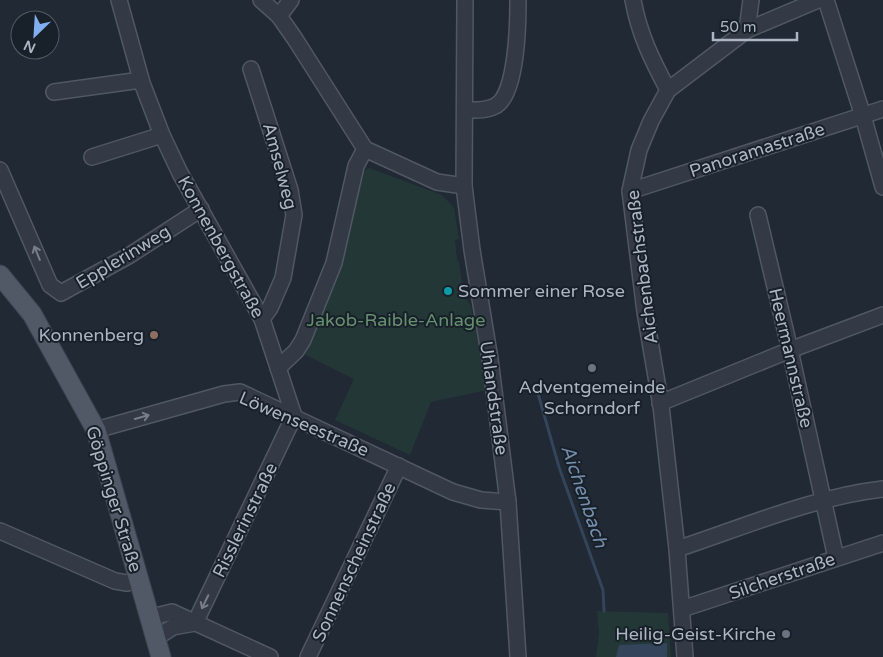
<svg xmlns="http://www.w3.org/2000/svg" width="883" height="657" font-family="'Varela Round',sans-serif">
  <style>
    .green { fill: #243737 }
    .water { fill: #33445b }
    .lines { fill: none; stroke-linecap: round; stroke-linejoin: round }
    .stream { stroke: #33445b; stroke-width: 3 }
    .minor-casing { stroke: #505863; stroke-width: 18 }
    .major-casing { stroke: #3c434e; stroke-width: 21 }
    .minor { stroke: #333a45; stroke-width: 15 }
    .major { stroke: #505965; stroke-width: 19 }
    .oneway { stroke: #767e8a }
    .culture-dot { fill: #0f9aa8; stroke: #182029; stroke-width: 2 }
    .education-dot { fill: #8d6e63; stroke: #182029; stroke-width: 2 }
    .worship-dot { fill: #6b7280; stroke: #182029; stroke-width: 2 }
    .labels { text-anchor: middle; stroke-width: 4; stroke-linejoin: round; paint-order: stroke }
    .street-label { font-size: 18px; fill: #acb5c2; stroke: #182029 }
    .poi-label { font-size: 18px; fill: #acb5c2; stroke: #182029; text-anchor: end }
    .park-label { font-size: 18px; fill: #66906f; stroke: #182029 }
    .water-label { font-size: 19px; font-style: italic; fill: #758daa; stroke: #182029 }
  </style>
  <rect width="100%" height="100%" fill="#202934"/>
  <g class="green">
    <polygon points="369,168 442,195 454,208 459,239 455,240 457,260 459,262 464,296 471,306 487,390 431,402 410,455 335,420 354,379 304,354 330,292 361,176 363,171"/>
    <polygon points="597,611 668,613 671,657 596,657 599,632"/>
  </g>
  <polygon class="water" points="667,643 667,657 616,657 619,645"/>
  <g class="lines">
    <polyline class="stream" points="537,390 559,467 603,590 604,611"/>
    <defs>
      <g id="minor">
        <polyline points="119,0 142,83 162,135 180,173 262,319 294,416"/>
        <polyline points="261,0 279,16 295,39 365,149 437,182 464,186"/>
        <polyline points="465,0 464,186 472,250 490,359 508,502 518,657"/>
        <path d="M633,0C639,34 652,60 668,90"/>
        <polyline points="826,0 863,116 883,187"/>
        <polyline points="279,16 291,0"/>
        <polyline points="747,30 751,0"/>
        <polyline points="251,69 290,190 294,215 283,278 270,308 262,319"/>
        <polyline points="54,92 141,80"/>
        <path d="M465,110C475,110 486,111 495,106C517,96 518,22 518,0"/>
        <polyline points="92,157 162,135"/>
        <polyline points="0,170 50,285 61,293 130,255 201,209"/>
        <polyline points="630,191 883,109"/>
        <polyline points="758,215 790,350 836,558"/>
        <polyline points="278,368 296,351 303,340 334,263 356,166 365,149"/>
        <polyline points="660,403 790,350 883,315"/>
        <polyline points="96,430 224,394 240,392 453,492 481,500 508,502"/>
        <polyline points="0,531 115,581 127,583 139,580"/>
        <path d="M677,549C744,527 813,497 883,489"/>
        <polyline points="682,609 883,543"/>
        <polyline points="152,617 172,612 270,657"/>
        <polyline points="195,623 294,416"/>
        <polyline points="156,638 173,627 195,623"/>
        <polyline points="308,657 399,466"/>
        <polyline points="685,657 677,549 661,406 645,312 630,191 639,150 651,121 668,90 747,30 818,0"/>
      </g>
      <polyline id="major" points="0,275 32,314 96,430 161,657"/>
    </defs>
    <use href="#minor" class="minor-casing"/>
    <use href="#major" class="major-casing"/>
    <use href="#minor" class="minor"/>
    <use href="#major" class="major"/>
  </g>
  <defs><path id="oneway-shaft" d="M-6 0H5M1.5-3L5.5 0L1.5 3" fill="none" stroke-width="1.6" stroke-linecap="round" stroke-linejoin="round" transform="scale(1.25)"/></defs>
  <g class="oneway">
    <use href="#oneway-shaft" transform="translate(37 253) rotate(-112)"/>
    <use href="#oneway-shaft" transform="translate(142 417) rotate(-16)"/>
    <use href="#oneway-shaft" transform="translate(205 602) rotate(116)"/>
  </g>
  <circle class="culture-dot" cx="448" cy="291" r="5"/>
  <circle class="education-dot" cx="154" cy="335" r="5"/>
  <g class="worship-dot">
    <circle cx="592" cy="368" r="5"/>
    <circle cx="786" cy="634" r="5"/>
  </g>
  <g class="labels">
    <g class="street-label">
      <text transform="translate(757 150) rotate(-18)" y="6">Panoramastraße</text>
      <text transform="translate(280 166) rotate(75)" y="6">Amselweg</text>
      <text transform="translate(221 247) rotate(61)" y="6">Konnenbergstraße</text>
      <text transform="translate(123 257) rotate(-31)" y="6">Epplerinweg</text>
      <text transform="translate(642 267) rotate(-97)" y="6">Aichenbachstraße</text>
      <text transform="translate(791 358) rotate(77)" y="6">Heermannstraße</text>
      <text transform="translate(494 398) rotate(82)" y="6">Uhlandstraße</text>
      <text transform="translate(304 424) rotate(23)" y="6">Löwenseestraße</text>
      <text transform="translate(114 499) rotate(73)" y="6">Göppinger Straße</text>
      <text transform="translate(245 520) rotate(-64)" y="6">Risslerinstraße</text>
      <text transform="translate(354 562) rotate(-65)" y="6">Sonnenscheinstraße</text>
      <text transform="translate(782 576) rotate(-19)" y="6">Silcherstraße</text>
    </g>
    <g class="poi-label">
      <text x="458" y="297" text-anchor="start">Sommer einer Rose</text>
      <text x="144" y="341">Konnenberg</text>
      <text x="592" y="393" text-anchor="middle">Adventgemeinde<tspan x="592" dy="21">Schorndorf</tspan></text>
      <text x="776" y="640">Heilig-Geist-Kirche</text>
    </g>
    <g class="park-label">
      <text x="396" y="326">Jakob-Raible-Anlage</text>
    </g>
    <g class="water-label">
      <text transform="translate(585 496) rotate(71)" y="7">Aichenbach</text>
    </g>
  </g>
  <g transform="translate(35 35) rotate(205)"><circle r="24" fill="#182029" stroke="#535c66"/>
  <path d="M0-4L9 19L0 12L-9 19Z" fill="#81aff2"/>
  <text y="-8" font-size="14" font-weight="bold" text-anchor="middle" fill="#acb5c2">N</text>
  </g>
  <path d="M713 32v8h84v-8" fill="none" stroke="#acb5c2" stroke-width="2.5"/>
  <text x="720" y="32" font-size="15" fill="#acb5c2" stroke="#182029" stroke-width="4" paint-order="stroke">50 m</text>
</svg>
